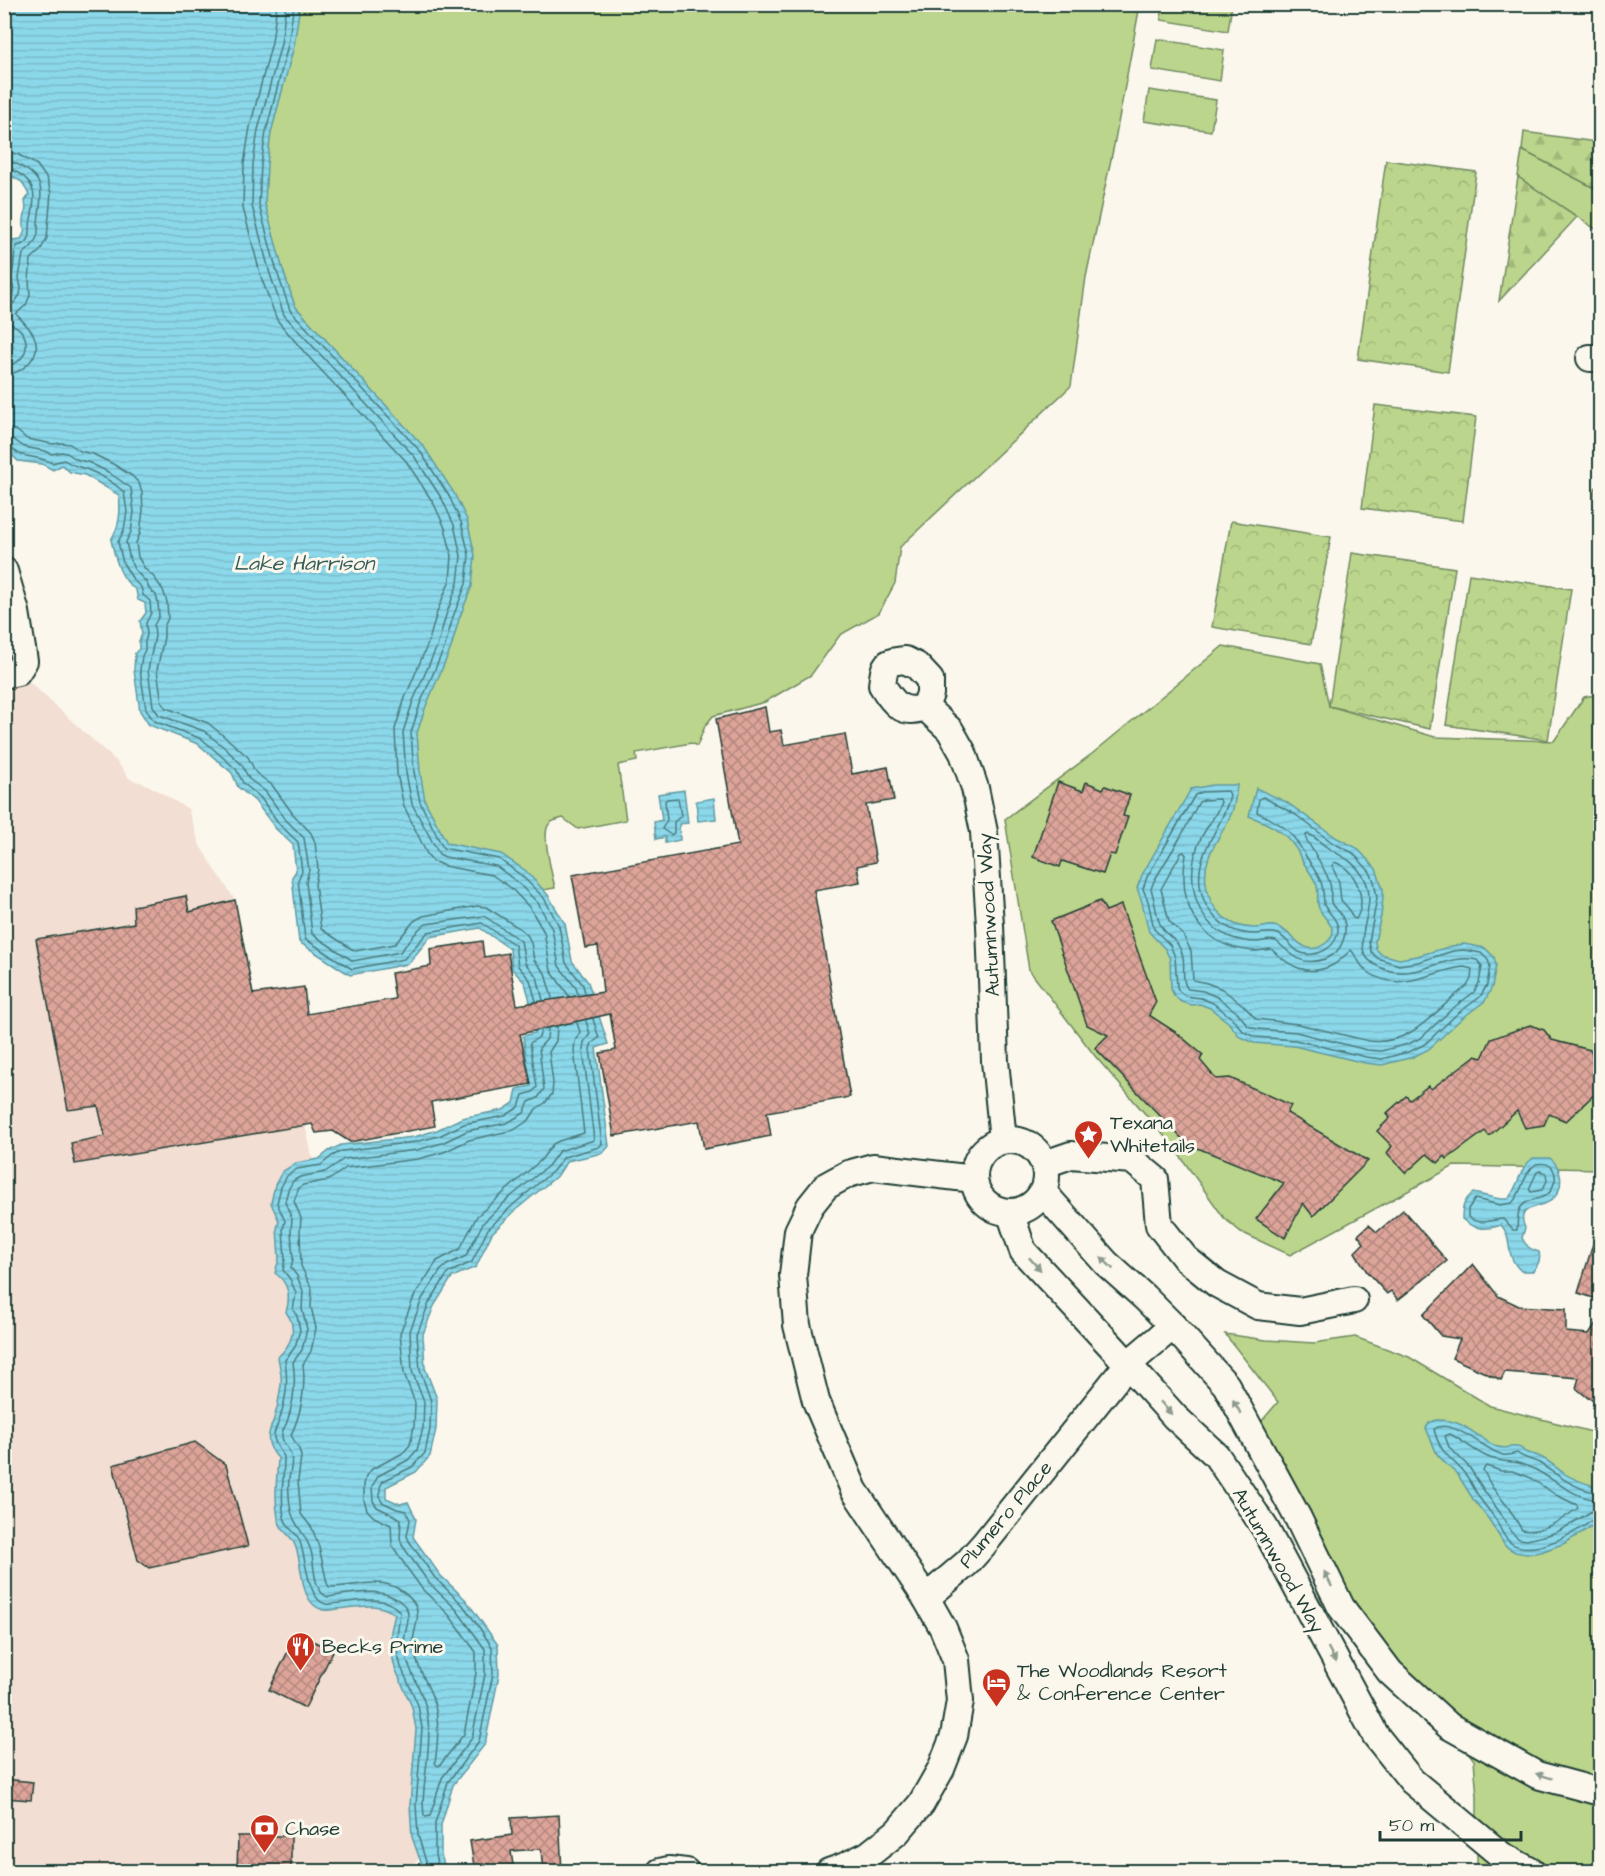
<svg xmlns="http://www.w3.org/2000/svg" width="1605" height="1876" font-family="'Architects Daughter',sans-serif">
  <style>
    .built { fill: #f2ded3 }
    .green { fill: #bcd58c; stroke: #6e8960; stroke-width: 1.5 }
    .forest { fill: url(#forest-firs); stroke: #6e8960; stroke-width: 1.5 }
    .park { fill: url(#park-crowns); stroke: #6e8960; stroke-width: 1.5 }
    .water { fill: url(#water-rules); stroke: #609aa2; stroke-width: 1.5 }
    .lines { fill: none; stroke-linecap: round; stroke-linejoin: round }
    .shore { stroke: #4a7b7d; stroke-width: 1.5 }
    .building { fill: url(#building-cross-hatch); stroke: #1f3d34; stroke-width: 1.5 }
    .minor-casing { stroke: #1f3d34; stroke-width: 30 }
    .minor { stroke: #fbf7ec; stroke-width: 26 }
    .oneway { fill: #8d9a90 }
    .labels { text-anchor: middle; stroke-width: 6; stroke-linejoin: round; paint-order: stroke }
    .street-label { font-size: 20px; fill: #1f3d34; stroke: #fbf7ec }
    .poi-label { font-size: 20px; fill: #1f3d34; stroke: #fbf7ec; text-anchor: start }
    .water-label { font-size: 21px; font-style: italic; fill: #355c59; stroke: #fbf7ec }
  </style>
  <defs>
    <pattern id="forest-firs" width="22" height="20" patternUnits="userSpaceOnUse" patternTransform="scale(1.5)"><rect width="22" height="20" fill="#bcd58c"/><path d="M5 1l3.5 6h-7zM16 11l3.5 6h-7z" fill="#a1b879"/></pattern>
    <pattern id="park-crowns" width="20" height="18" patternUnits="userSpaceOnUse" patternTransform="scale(1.5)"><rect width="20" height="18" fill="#bcd58c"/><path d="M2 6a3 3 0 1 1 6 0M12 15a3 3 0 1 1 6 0" fill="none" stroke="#a1b879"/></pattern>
    <pattern id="water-rules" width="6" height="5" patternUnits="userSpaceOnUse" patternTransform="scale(1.5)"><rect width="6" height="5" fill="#8bd8eb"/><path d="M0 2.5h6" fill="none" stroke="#78baca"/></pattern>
    <pattern id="building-cross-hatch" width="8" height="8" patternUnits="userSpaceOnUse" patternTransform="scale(1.5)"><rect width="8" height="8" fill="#dda499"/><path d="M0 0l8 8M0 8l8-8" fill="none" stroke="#b3877e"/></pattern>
  </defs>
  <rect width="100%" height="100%" fill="#fbf7ec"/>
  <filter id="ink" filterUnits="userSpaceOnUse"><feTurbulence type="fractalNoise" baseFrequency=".0167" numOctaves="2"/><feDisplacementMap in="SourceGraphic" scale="12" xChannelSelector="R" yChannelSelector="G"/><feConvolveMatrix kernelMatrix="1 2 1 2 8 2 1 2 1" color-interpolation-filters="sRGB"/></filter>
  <g filter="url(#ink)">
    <polygon class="built" points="4,659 115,760 130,779 148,785 188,809 200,846 235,900 253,993 282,989 305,1125 340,1281 357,1507 436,1709 421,1854 411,1871 5,1871"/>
    <g class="green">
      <path d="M30,5H1140L1114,145L1086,277L1071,386L900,547L895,583L879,613L840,635L811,675L765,702L713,716L705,726L697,746L691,743L636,753L637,761L618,765L626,820L578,829L563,818C556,820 549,821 547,828C543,840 552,875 555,888L484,900L455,893Z"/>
      <polygon points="1163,5 1232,5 1228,31 1161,20"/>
      <polygon points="1157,39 1224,50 1220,81 1152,70"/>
      <polygon points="1149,90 1216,100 1211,131 1144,121"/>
      <polygon points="1522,150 1600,191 1600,232 1518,177"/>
      <polygon points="1223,646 1320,664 1329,706 1435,737 1554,741 1584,697 1600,694 1600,1169 1454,1166 1290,1255 1241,1232 1224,1218 1173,1146 1095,1056 1029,970 1005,819 1093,753"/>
      <polygon points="1225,1334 1266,1340 1314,1343 1355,1337 1409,1357 1490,1406 1600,1434 1600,1871 1477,1871 1477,1797 1474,1760 1415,1684 1352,1606 1255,1429 1278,1402"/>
    </g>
    <g class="forest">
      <polygon points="1524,132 1596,142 1600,140 1600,191 1522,150"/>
      <polygon points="1518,177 1577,217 1499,301"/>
      <polygon points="1600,485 1600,527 1595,529 1595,488"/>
    </g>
    <g class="park">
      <polygon points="1386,160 1476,172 1448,372 1358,359"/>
      <polygon points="1375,405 1476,417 1463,521 1362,508"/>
      <polygon points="1231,521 1331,537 1311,644 1212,627"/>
      <polygon points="1352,553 1455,568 1430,729 1329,706"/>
      <polygon points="1469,574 1571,589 1548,740 1446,725"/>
    </g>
    <g class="water">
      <path d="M5,5H300L294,46L271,133L267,165L265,204L283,270L295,306L424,447L454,493L467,520L475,555L472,586L459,619L451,648L426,706L417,733L420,771L425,801L447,843L501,854L526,871L548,895L565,924L572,961L588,982L608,1044L596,1048L609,1146L603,1153L567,1161L558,1175L518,1208L492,1233L476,1267L452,1277L434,1306L423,1334L425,1368L437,1399L436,1429L430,1456L416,1472L386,1487V1498L400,1504L408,1502L416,1519L413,1537L440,1575L466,1600L498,1645L499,1675L485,1744L453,1785L441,1825V1855L446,1871H424L412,1837L410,1805L416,1729L412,1707L395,1668L390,1647L391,1631L395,1614C376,1601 359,1607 337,1609C332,1610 328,1611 323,1610C296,1602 305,1560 293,1541C287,1532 281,1531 278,1518C274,1497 277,1478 278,1458C265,1444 267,1435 274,1419C277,1410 279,1400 280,1391C283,1379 280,1369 278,1357C292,1344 298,1328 286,1312C291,1296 289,1283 275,1273L279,1259L277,1228L279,1221L271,1203L275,1185L282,1172L296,1163L319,1159L329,1151L341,1145L414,1137L437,1130L462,1118L503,1110L514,1103L517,1089L531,1086L523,1036L535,1033L529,997L525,983L512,969L510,949L480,928L430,937L408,964L350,975L299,942L292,877L296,871L293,845L276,829L255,801L238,787L232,773L198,744L149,725L140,711L134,670L135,653L139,649V641L142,634L140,621L146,613L145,603L138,600L136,590C119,578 116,560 111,540C120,525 121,512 119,495L85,475L70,472L62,465L53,470L42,464L18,461L5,448V354L14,346L5,334V299L8,289L5,275L9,264L8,252L13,240L21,239C27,229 23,229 24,220C25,211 27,210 25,201L29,195L22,182L5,172Z"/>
      <path d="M1213,785H1237C1236,795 1235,804 1232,812C1222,838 1202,853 1206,884C1209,910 1230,929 1256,928C1262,928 1268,925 1274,926C1293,929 1302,961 1326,943C1343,929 1323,920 1319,908C1316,901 1319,893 1317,886C1314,877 1308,870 1303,862C1300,857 1298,851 1294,846C1283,830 1267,823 1249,816L1256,788L1286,802L1337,838L1357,848L1376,869L1383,889V898L1381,916L1375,941L1376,949L1381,954L1399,959L1417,956L1452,946L1464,944L1485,948L1494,957L1496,965L1492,987L1485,1001L1461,1019L1429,1049L1413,1057L1382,1065L1365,1063L1294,1046L1254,1043L1240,1037L1228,1022L1210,1008L1200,1004L1192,1005L1181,1002L1174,995L1171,989L1170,959L1165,949L1149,932L1142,902L1137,888L1142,875L1191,789Z"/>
      <polygon points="684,790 688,823 679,824 680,840 665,843 665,837 656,839 654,822 662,820 658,794"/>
      <polygon points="714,798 716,819 698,821 696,801"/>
      <path d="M1533,1158H1550C1562,1168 1565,1187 1553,1199C1543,1209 1514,1203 1525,1228L1522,1238C1526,1246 1530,1250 1539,1252C1541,1260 1538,1265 1533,1271H1521C1503,1254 1514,1239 1501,1225C1486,1230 1474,1230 1462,1219C1462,1207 1464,1200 1473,1193L1500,1199H1508C1519,1186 1519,1168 1533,1158Z"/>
      <path d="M1436,1420C1464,1419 1473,1435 1495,1446C1506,1451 1509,1445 1517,1447C1522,1447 1521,1449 1525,1452C1529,1454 1534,1454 1538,1456C1549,1460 1556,1468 1565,1474C1576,1481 1588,1484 1600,1488V1521L1565,1543L1541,1552L1527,1554L1515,1552L1505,1546L1490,1521L1473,1499L1458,1475L1447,1465L1437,1454L1426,1428L1429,1423Z"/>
    </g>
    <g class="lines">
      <g class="shore">
        <polyline points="277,4 272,42 250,127 244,164 243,208 261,277 277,320 305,353 406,461 434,504 445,528 452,556 450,580 437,612 429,641 405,698 395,729 397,774 404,806 427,854 433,861 444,866 492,875 511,888 530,908 544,932 551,971 569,996"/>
        <polyline points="286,4 281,44 258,130 253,164 252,206 270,274 284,315 414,456 442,499 454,525 461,556 458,583 446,615 438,644 413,701 403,732 406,773 412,804 439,854 445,857 496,866 517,882 538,903 552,929 559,966 576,988 578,994"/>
        <polyline points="294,4 288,45 266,132 261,165 259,205 277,272 290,310 420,451 449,496 461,522 469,555 466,584 453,617 445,646 420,704 411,733 414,772 420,802 443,848 499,859 522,876 544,898 559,926 566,963 583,985 585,993"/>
        <path d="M4,151L17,154L37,165L47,179L51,193L47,238L40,251L31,259L29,279L30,295L26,305L16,314C22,321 30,327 34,336C43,355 23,374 4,375"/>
        <path d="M4,160C11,161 16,163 22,167C49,181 40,199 38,223C38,228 39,232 37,237C34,245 29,249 23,254L19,278L21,288L20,295L14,303L4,306"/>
        <path d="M4,168C10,168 13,170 18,173C38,184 35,200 31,219C28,231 35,242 17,246C12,256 16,268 10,278C13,285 16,290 11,297L4,298"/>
        <path d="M4,323C32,324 35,364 4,366"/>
        <polyline points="4,428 16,430 27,439 53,444 62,443 70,444 80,451 93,454 113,464 132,476 139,483 142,493 143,510 140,533 136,543 138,557 145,569 153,576 163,590 167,602 168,618 164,627 164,637 157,670 162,703 166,708 208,723 231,742 248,757 256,773 272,785 293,814 311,833 315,842 318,869 315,884 321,929 355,951 395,944 414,921 423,916 477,906 486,907 522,930 528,936 531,943 534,960 545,973 552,998"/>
        <polyline points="4,437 13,439 24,447 45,451 52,454 61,452 67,453 76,459 90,463 108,472 131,488 134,512 131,532 126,542 130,560 134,569 146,582 150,590 156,595 158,603 159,616 154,625 155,636 148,670 153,706 159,715 204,731 225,748 242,765 249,779 265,791 286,820 304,838 309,870 306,882 312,934 353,961 400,952 419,929 426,924 484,916 521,941 525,963 537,977 543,1000"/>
        <path d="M4,445C12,446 15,453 22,455C33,458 42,457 52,463L64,460C73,466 76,466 86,469C99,474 114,483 124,492L127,512L124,530L118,542L123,563L134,581L141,587L143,595L150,601L151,613L146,623L147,635L145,642V650L142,656L140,670L146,709L153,720L159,723L202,739L236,769L243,783L260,797L280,825L298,842L302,871L298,880L305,939L352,969L404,959L428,932L482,923L515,945L518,966L530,980L536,1001"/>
        <path d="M1228,791L1230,795C1224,827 1196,849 1200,884C1203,913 1226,934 1255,934C1263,934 1270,931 1278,934C1286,938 1291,947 1299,952C1315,960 1339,947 1338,928C1337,918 1328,913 1324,905C1323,878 1320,880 1307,858C1290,829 1287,827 1257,812L1259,799L1263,797L1296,815L1333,843L1353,853L1370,872L1374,881L1377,898L1369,942L1371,951L1377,958L1399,965L1418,962L1453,951L1464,950L1481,953L1488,960L1490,966L1487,985L1480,997L1457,1014L1425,1044L1411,1051L1382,1059L1366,1057L1295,1040L1255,1037L1244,1032L1232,1018L1213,1003L1201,998L1185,996L1179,991L1177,987L1175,957L1170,945L1154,929L1148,901L1143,889L1147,877L1195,795L1202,792Z"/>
        <polygon points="678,798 681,816 674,822 674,833 671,835 662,829 667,820 665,801 667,799"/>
        <path d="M1219,799L1221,802C1217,815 1207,826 1201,838C1185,873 1191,921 1230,937C1238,940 1249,942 1257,942C1264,941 1269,939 1276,941C1293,955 1300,967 1325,959C1343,953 1351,929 1340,913C1337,909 1332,907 1331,902C1330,896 1332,890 1330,884C1327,871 1312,850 1306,839V835L1309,834C1316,838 1321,843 1328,848C1342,857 1353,860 1363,876C1385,910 1335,954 1387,970C1418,980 1446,953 1477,960L1482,966L1479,983L1474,992L1452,1009L1421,1038L1408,1044L1381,1051L1367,1050L1296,1032L1257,1029L1248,1026L1238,1013L1217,997L1203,991L1188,989C1181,982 1185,967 1183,957C1179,939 1168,938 1161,926C1156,917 1155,900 1151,889L1154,881L1180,838L1199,802L1204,800Z"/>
        <path d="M1184,852L1186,855C1177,905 1198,946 1253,951C1259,951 1265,950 1271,949C1289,966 1307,978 1333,965C1340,961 1345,955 1351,950C1357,956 1359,966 1368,972C1400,995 1432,970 1464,967L1472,969L1471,979L1467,986C1435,1009 1414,1046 1369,1041L1298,1024L1256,1019L1243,1005L1222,989L1207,983L1193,980L1191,951L1183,935L1169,921L1161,889L1181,853Z"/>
        <path d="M1334,862C1356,869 1368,899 1356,919L1353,918L1348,908L1341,900L1339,882L1332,866Z"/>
        <path d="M557,1027L556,1041L549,1052L553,1083L552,1094L545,1103L536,1109L529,1120L514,1130L469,1140L444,1152L418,1159L346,1168L329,1180L303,1185L299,1188L294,1201L301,1218L300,1231L301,1266L312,1289L311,1307L316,1328L311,1351L303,1365C306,1388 301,1414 291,1435L299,1449L301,1456L298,1481L301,1514L312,1528L319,1547L327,1583L329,1587C351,1588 376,1577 397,1588C405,1593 413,1599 416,1607C421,1621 411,1634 413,1648C417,1667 427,1682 433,1699C440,1720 438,1742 435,1763L438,1766L440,1765L464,1734L476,1673V1652L449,1615L423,1590L407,1568L392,1545L391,1525L374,1517L367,1510L364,1500V1485L366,1476L372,1469L403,1453L410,1445L414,1426L415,1403L404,1373L400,1333L414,1297L437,1261L460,1249L477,1216L541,1160L553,1144L559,1141L584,1133L574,1050L575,1041L580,1032L577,1023"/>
        <path d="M548,1029L547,1039L539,1048L544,1089L538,1098L529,1102L524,1113L507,1123L467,1131L442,1143L417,1150L344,1159L325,1172L300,1177L293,1181L288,1190L285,1202L292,1219L291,1230L293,1259L291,1268L297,1276L303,1291L302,1309L307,1329L302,1350L293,1362C296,1382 294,1402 287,1422C286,1426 282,1430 282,1434C281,1444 289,1447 291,1455C293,1462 291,1470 289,1478C288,1486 289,1497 290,1506C293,1526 305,1531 311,1551C315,1564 312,1591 328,1597C352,1594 383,1585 403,1604C415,1614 402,1634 404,1648C407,1668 419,1684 425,1704C434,1736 424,1772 423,1804L424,1815L426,1817L430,1816L442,1778L472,1738L485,1674V1649L456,1609L429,1583L402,1545L400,1538L401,1519L377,1507L373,1501L372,1487L378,1476L408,1460L417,1450L423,1428L424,1402L412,1371L410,1331L422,1299L441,1270L447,1265L466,1256L483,1223L509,1198L548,1166L559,1151L594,1140L583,1050L584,1042L590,1034L586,1021"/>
        <path d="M1536,1164C1543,1163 1549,1163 1553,1169C1555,1173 1556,1179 1554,1183C1548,1205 1531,1194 1521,1207C1516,1214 1518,1223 1517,1230H1513L1503,1219C1490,1220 1479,1226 1468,1217V1209L1475,1199L1500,1205L1512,1203C1523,1192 1523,1173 1536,1164Z"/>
        <polygon points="1541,1171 1546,1173 1547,1181 1542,1190 1531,1192 1529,1189 1537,1172"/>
        <path d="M1486,1466L1501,1471H1512L1529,1477L1556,1495L1577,1505L1578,1508C1563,1519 1542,1534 1522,1530L1508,1507L1492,1487L1483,1470Z"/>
        <path d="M1600,1493C1577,1491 1558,1475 1539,1463C1532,1459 1524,1459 1517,1453C1513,1454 1507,1456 1503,1455C1483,1449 1452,1417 1434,1429C1440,1457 1457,1460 1470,1481C1473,1486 1476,1492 1479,1497C1484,1505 1491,1512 1496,1520C1500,1527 1503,1538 1511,1543C1532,1558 1578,1532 1595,1518L1600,1517"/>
        <path d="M1600,1500C1574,1499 1556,1480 1534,1469C1529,1467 1518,1462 1512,1462C1504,1461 1498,1461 1490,1458C1476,1453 1464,1441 1450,1434L1445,1436L1449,1447L1469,1467L1485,1492L1501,1514L1511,1532L1519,1539L1527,1540L1548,1535L1559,1531L1592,1511L1600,1509"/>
        <path d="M429,1872L418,1835L416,1805L422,1728L418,1705L401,1667L396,1647L400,1612C385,1594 361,1601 340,1603C336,1603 330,1605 326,1604C307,1601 306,1555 299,1539C294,1530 287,1529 284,1517C280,1497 284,1477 284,1457C281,1450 274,1445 274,1436C274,1429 279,1424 280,1418C287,1396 288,1381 285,1360L295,1347L300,1330L297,1316L293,1310L296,1293L290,1279L283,1270L285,1259L283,1229L285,1221L277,1203L281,1187L287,1176L297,1169L321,1165L332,1156L342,1151L415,1142L439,1136L464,1124L505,1116L519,1107L523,1095L533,1092L537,1087L530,1043L539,1037L541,1031"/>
        <polyline points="440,1872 435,1856 435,1823 448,1782 479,1741 493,1674 492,1647 479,1627 462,1604 435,1578 409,1541 407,1536 410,1520 406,1511 397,1509 382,1502 380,1498 380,1487 383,1481 412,1467 425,1453 430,1429 431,1401 420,1370 417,1334 429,1303 448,1273 472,1262 488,1229 514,1204 553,1171 564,1157 599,1147 602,1144 590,1049 592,1043 599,1038 593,1019"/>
      </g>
    </g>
    <g class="building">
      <polygon points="765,707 769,732 781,730 784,745 845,734 852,774 888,767 894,800 866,805 876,862 857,866 860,882 814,890 850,1097 767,1112 771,1136 704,1149 699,1121 614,1136 600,1053 616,1050 610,1014 520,1034 531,1084 431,1102 435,1126 350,1142 333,1131 316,1133 312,1124 75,1164 71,1143 105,1136 98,1106 68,1110 36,939 134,923 133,906 186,896 189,912 235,900 253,994 304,987 307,1014 395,999 391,973 431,966 430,949 482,941 484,957 508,953 517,1005 603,992 598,946 585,948 572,875 738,845 716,719"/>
      <polygon points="1058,782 1083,791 1086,782 1103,789 1105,786 1130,795 1123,816 1128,817 1115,855 1110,854 1103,874 1062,861 1060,867 1033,857"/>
      <polygon points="1100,901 1106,911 1121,905 1156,1002 1149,1015 1177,1033 1203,1055 1200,1060 1216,1079 1230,1078 1291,1105 1287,1113 1368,1161 1313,1216 1303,1203 1285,1238 1256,1219 1284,1183 1200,1149 1190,1147 1095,1048 1108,1035 1087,1025 1051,921"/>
      <polygon points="1530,1025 1544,1030 1552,1040 1590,1050 1594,1060 1600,1067 1595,1077 1600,1079 1600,1089 1566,1121 1549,1114 1544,1125 1525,1128 1517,1111 1489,1136 1485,1131 1447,1159 1445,1156 1438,1163 1427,1154 1406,1173 1387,1153 1392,1146 1377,1131 1390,1118 1387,1113 1406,1096 1410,1100 1428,1086 1431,1089 1475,1056 1482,1058 1491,1039"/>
      <polygon points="1403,1210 1447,1261 1398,1300 1391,1291 1387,1294 1367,1272 1355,1252 1364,1243 1358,1235 1369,1225 1377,1232"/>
      <polygon points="1597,1231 1600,1231 1600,1300 1578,1293"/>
      <polygon points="1473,1264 1498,1296 1519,1306 1566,1309 1566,1332 1589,1334 1600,1317 1600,1401 1588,1398 1576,1388 1579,1378 1505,1372 1501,1380 1452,1358 1460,1339 1441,1336 1423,1315"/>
      <polygon points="195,1442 226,1465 248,1546 149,1568 138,1560 113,1465"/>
      <polygon points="297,1633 333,1651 305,1708 269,1690"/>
      <polygon points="4,1779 33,1782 31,1800 4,1798"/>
      <polygon points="559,1815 562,1872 543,1872 541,1849 511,1851 514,1872 488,1872 487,1864 474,1866 470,1841 512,1835 511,1818"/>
      <polygon points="238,1836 291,1836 291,1872 237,1872"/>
    </g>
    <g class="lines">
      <defs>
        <g id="minor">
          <polyline points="1590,358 1600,358"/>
          <polyline points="4,571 16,612 24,661 17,672 4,675"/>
          <path d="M905,660L917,666L930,680V694L925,707C902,716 893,703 882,685C885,664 884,662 905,660Z"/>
          <polyline points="925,707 950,730 963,753 975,788 984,832 990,925 995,1061 1003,1140"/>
          <circle cx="1010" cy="1176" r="36"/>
          <polyline points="1045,1164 1071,1155 1132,1160 1155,1179 1159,1225 1185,1258 1217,1284 1258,1306 1300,1311 1354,1300"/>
          <polyline points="1043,1192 1106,1263 1144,1297 1173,1326 1226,1385 1298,1518 1341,1607 1390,1672 1449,1726 1537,1775 1600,1792"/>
          <polyline points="1010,1212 1023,1251 1114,1349 1175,1417 1216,1455 1265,1528 1376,1736 1412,1781 1501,1855 1532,1872"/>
          <polyline points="926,1598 967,1563 984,1544 1128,1364 1173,1326"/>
          <polyline points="660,1872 669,1870 686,1872"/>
          <polyline points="829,1872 843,1867 868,1855 897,1832 921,1804 941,1769 954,1736 960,1701 956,1660 943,1628 926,1598 854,1490 816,1401 797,1325 793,1275 798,1231 810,1206 826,1186 848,1174 873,1167 974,1179"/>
        </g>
      </defs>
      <use href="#minor" class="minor-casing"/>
      <use href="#minor" class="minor"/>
    </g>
    <defs><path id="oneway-solid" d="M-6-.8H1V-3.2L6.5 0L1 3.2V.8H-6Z" transform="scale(1.5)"/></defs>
    <g class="oneway">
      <use href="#oneway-solid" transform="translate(1107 1263) rotate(-135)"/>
      <use href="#oneway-solid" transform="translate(1035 1264) rotate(47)"/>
      <use href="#oneway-solid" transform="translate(1237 1407) rotate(-119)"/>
      <use href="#oneway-solid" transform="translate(1166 1408) rotate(49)"/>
      <use href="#oneway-solid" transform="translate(1328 1579) rotate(-116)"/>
      <use href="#oneway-solid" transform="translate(1332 1655) rotate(62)"/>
      <use href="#oneway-solid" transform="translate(1544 1776) rotate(-163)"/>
    </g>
  </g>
  <defs>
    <symbol id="sight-pin" viewBox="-11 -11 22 30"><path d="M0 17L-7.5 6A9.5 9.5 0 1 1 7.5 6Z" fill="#c8321e" stroke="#fbf7ec"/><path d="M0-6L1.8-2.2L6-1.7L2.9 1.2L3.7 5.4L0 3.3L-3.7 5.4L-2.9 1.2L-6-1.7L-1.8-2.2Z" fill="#fff"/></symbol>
    <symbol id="restaurant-pin" viewBox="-11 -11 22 30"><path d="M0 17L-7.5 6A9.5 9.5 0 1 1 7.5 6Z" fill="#c8321e" stroke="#fbf7ec"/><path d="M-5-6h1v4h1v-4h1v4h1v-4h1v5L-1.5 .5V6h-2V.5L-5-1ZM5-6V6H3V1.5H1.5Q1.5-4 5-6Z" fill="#fff"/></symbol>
    <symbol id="hotel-pin" viewBox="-11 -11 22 30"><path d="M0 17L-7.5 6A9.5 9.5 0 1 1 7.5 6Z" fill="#c8321e" stroke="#fbf7ec"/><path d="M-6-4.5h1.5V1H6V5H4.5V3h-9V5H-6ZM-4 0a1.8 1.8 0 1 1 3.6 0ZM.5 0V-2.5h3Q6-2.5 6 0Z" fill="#fff"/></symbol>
    <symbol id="bank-pin" viewBox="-11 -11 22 30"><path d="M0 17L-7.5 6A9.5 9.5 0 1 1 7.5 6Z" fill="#c8321e" stroke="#fbf7ec"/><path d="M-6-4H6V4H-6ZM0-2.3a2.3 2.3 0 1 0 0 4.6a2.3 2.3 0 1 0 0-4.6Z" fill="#fff"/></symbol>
  </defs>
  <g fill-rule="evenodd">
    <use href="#sight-pin" x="1072" y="1118" width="33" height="45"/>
    <use href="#restaurant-pin" x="284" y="1630" width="33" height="45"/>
    <use href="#hotel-pin" x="980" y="1666" width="33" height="45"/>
    <use href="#bank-pin" x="248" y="1812" width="33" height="45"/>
  </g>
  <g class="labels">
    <g class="street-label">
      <text transform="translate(988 915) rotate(-93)" y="7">Autumnwood Way</text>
      <text transform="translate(1005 1514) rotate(-50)" y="7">Plumero Place</text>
      <text transform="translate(1279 1560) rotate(60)" y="7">Autumnwood Way</text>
    </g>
    <g class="poi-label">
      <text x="1110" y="1129">Texana<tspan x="1110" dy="23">Whitetails</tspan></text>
      <text x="322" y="1653">Becks Prime</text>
      <text x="1017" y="1677">The Woodlands Resort<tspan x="1017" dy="23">&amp; Conference Center</tspan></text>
      <text x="285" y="1835">Chase</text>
    </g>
    <g class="water-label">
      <text x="304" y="570">Lake Harrison</text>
    </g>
  </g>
  <rect width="1605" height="1876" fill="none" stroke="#fbf7ec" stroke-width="24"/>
  <rect x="12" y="12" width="1581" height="1852" fill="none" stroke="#1f3d34" stroke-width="2" filter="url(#ink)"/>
  <path d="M1380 1831v9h141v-9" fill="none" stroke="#1f3d34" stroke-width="3"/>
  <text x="1389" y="1831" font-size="18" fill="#1f3d34" stroke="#fbf7ec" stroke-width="4.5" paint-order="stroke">50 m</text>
</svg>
